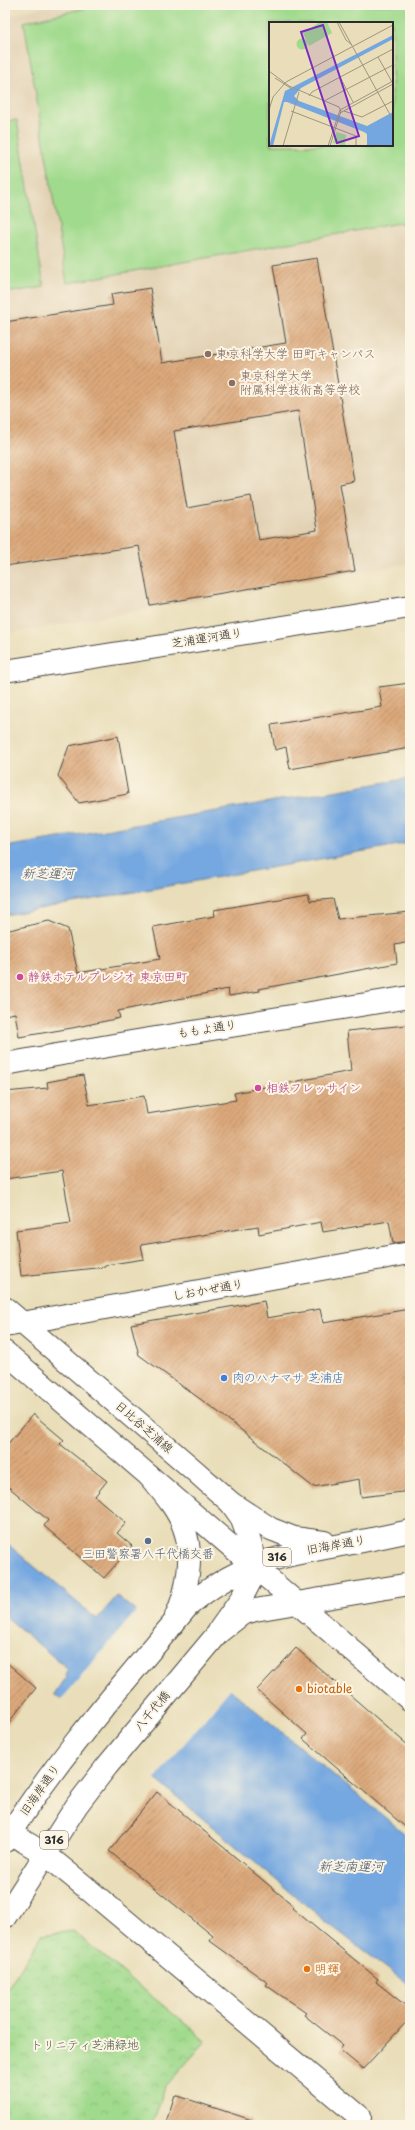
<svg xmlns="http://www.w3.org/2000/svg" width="415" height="2130" font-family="'Playpen Sans','Klee One',sans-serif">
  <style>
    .built { fill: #e2d2b4; fill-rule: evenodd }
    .park { fill: url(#park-crowns); stroke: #66825c }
    .pitch { fill: #a0da8d; stroke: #66825c; fill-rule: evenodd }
    .water { fill: #74a7e0; stroke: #506986 }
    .pier { fill: #e9deb9 }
    .building { fill: url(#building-hatch); fill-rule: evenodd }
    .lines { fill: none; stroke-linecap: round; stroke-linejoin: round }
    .street-casing { stroke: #484640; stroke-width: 24 }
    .secondary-casing { stroke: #484640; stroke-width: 24 }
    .primary-casing { stroke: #484640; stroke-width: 24 }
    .street { stroke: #fff; stroke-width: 22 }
    .secondary { stroke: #fff; stroke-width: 22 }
    .primary { stroke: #fff; stroke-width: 22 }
    .education-dot { fill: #8d6e63; stroke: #fcf5e5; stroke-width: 1.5 }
    .hotel-dot { fill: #d1479c; stroke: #fcf5e5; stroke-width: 1.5 }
    .shop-dot { fill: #3f7fe0; stroke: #fcf5e5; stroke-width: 1.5 }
    .service-dot { fill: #5c6f8a; stroke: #fcf5e5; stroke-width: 1.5 }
    .food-dot { fill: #e8710a; stroke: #fcf5e5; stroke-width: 1.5 }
    .labels { text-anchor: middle; stroke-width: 4; stroke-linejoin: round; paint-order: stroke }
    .shield { fill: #fcf5e5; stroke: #6a6863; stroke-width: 1 }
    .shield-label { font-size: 11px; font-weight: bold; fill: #2b2b2b }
    .education-label { font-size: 12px; fill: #785e54; stroke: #fcf5e5; text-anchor: start }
    .street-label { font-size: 12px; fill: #2b2b2b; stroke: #fcf5e5 }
    .hotel-label { font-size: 12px; fill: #b23c85; stroke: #fcf5e5; text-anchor: start }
    .shop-label { font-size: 12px; fill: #366cbe; stroke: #fcf5e5; text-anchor: start }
    .service-label { font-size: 12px; fill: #4e5e75; stroke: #fcf5e5 }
    .food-label { font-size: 12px; fill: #c56008; stroke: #fcf5e5; text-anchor: start }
    .park-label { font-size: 12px; fill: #485744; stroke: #fcf5e5 }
    .water-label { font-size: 13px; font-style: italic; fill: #45566a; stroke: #fcf5e5 }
    .inset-road { fill: none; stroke: #9d9680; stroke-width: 1 }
    .view { fill: #7b2cbf; fill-opacity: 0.15; stroke: #7b2cbf; stroke-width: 2 }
    .inset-edge { fill: none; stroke: #2b2b2b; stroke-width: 2 }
  </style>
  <defs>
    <pattern id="park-crowns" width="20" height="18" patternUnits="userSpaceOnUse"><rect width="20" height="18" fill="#a0da8d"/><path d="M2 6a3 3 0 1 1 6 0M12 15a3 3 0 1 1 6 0" fill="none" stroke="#8abb7a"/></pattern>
    <pattern id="building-hatch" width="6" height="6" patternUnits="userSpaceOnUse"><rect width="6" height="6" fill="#dca97b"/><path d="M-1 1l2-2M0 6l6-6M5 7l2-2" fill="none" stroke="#b38a65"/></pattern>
  </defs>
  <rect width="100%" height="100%" fill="#fcf5e5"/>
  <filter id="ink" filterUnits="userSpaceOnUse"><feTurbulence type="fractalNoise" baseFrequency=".025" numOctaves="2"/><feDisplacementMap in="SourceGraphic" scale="8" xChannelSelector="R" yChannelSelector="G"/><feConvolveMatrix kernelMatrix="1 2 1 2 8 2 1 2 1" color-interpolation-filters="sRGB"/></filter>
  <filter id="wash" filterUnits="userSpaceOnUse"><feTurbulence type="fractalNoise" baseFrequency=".012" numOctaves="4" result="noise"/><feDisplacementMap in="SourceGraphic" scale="16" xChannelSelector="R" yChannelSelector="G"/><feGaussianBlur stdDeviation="0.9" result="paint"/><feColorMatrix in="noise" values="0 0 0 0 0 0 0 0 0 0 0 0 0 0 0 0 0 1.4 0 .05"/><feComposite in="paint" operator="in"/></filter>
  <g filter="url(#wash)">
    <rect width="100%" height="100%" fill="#e9deb9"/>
    <path class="built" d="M53,5H410V563L5,634V16ZM270,23H392V145H270Z"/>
    <polygon class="park" points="73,1931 206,2041 165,2087 152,2125 5,2125 5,1992 42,1935"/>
    <g class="pitch">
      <path d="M99,5H410V221L67,283L24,22ZM270,23H392V145H270Z"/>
      <polygon points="17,120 44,287 5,293 5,121"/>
    </g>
    <g class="water">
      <polygon points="410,778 410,843 5,915 5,847"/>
      <polygon points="5,1542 97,1619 117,1596 410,1838 410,1986 325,1921 54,1694 67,1677 65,1674 68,1669 5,1616"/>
    </g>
    <polygon class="pier" points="137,1610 231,1688 154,1780 60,1701"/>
    <g id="blocks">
      <g class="building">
        <path d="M317,258L354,481L340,484L355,571L150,605L139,546L5,566V322L113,305L111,294L150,288L162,363L286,343L273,265ZM298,411L317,530L259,540L251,496L187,508L174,431Z"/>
        <polygon points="410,683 410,748 290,769 286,747 275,750 271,725 382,707 379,687"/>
        <polygon points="118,736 128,794 79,803 58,776 69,746"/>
        <polygon points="308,894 310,901 333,899 338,919 410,912 410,942 395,945 397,963 259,989 260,991 229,996 228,989 118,1011 120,1018 72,1028 19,1037 15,1013 5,1015 5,931 49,921 68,929 78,973 160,959 153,927 215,916 214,910"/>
        <polygon points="407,1025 410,1054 410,1241 393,1243 389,1221 323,1232 321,1222 259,1234 258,1226 141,1245 144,1259 105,1265 105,1267 21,1276 16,1230 71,1223 62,1171 5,1179 5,1092 48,1088 47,1082 83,1075 89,1105 144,1096 147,1114 236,1100 234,1093 351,1071 347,1031"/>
        <polygon points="264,1301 267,1318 320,1309 323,1323 410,1309 410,1491 361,1497 359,1479 313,1487 221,1414 139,1355 131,1324"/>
        <polygon points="33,1414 64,1440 60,1444 107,1481 95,1496 126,1523 117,1533 132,1546 104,1578 44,1526 48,1520 5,1484 5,1447"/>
        <polygon points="296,1648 410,1747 410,1831 303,1739 307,1734 257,1690"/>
        <polygon points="5,1661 36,1688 5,1727"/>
        <polygon points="157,1792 294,1906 292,1908 378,1979 376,1982 410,2009 410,2018 363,2069 340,2050 343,2046 304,2015 306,2013 266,1985 268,1983 210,1941 213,1936 109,1851"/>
        <polygon points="175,2095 252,2120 251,2125 165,2125"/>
      </g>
    </g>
  </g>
  <g filter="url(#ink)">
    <use href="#blocks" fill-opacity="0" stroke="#484640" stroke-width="1"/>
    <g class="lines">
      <defs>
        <g id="street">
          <polyline points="5,1064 131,1042 410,997"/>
          <polyline points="5,1326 410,1253"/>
          <polyline points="297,1603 410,1700"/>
        </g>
        <g id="secondary">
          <polyline points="5,671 410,607"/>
          <polyline points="5,1308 195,1471 231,1503 241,1517 251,1545 254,1564 250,1582 240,1601 220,1629"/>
          <polyline points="5,1352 297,1603"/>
          <polyline points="5,1830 45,1854 77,1880 360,2117 358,2125"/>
        </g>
        <g id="primary">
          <path d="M150,1477C163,1493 178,1509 184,1528C194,1555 188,1590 176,1616"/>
          <polyline points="231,1503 271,1529 294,1538 324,1542"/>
          <path d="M5,1841C58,1757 124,1683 187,1607C237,1563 278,1557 341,1545C364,1541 387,1536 410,1531"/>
          <polyline points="5,1917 77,1805 107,1766 219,1632 242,1614 255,1610 410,1584"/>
        </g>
      </defs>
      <use href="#street" class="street-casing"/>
      <use href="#secondary" class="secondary-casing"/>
      <use href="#primary" class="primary-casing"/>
      <use href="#street" class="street"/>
      <use href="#secondary" class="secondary"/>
      <use href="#primary" class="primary"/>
    </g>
  </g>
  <g class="education-dot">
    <circle cx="208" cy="354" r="4"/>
    <circle cx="232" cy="383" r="4"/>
  </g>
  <g class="hotel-dot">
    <circle cx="20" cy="977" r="4"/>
    <circle cx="258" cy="1088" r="4"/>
  </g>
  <circle class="shop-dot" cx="224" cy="1378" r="4"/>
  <circle class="service-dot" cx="148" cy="1541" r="4"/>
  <g class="food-dot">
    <circle cx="299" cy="1689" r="4"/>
    <circle cx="307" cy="1969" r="4"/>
  </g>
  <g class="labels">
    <g class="shield">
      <rect x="263" y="1548" width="28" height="18" rx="3"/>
      <rect x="40" y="1831" width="28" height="18" rx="3"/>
    </g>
    <g class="shield-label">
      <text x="277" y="1561">316</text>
      <text x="54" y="1844">316</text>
    </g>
    <g class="education-label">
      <text x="216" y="358">東京科学大学 田町キャンパス</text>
      <text x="240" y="380">東京科学大学<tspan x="240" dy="14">附属科学技術高等学校</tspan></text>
    </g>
    <g class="street-label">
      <text transform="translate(207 638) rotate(-9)" y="4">芝浦運河通り</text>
      <text transform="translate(207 1029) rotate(-9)" y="4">ももよ通り</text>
      <text transform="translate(208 1290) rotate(-10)" y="4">しおかぜ通り</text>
      <text transform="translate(144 1427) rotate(41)" y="4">日比谷芝浦線</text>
      <text transform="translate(336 1545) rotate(-10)" y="4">旧海岸通り</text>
      <text transform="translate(152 1711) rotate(-50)" y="4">八千代橋</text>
      <text transform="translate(40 1790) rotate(-55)" y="4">旧海岸通り</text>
    </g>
    <g class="hotel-label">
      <text x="28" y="981">静鉄ホテルプレジオ 東京田町</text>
      <text x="266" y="1092">相鉄フレッサイン</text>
    </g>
    <g class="shop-label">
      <text x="232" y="1382">肉のハナマサ 芝浦店</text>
    </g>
    <g class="service-label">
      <text x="148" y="1558">三田警察署八千代橋交番</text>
    </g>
    <g class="food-label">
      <text x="307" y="1693">biotable</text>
      <text x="315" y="1973">明輝</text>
    </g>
    <g class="park-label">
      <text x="85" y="2049">トリニティ芝浦緑地</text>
    </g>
    <g class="water-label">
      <text x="48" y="878">新芝運河</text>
      <text x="351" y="1871">新芝南運河</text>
    </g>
  </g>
  <g transform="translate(269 22)">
    <rect width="124" height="124" fill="#e9deb9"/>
    <path d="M67,110L77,113L76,124L64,121Z" fill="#a0da8d"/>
    <path d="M51,0H58L63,11L40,24L34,11ZM27.5 22a5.5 5.5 0 1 1 11 0a5.5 5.5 0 1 1-11 0Z" fill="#a0da8d"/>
    <path d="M124,13V17L32,66L25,74L30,79L98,104L124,90V124H98V112L95,110L18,80H15L4,124H0L16,69Z" fill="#74a7e0"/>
    <path class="inset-road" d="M68,0L77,18L83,23M70,0L124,98M109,35L123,60M0,49L20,64L70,85L72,89L61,124M71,55L84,80M6,56L23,67M40,74L43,70L124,27M55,79L124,43M0,88L4,75L17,60L124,3M22,89L87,114V124M75,89L93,95L124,79M71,91L124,62M14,124L30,70M59,124L71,88L124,59"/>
    <path class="view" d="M54,3L90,114L68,121L32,10Z"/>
    <rect width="124" height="124" class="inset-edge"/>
  </g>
  <rect width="415" height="2130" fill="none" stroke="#fcf5e5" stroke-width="20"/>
</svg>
